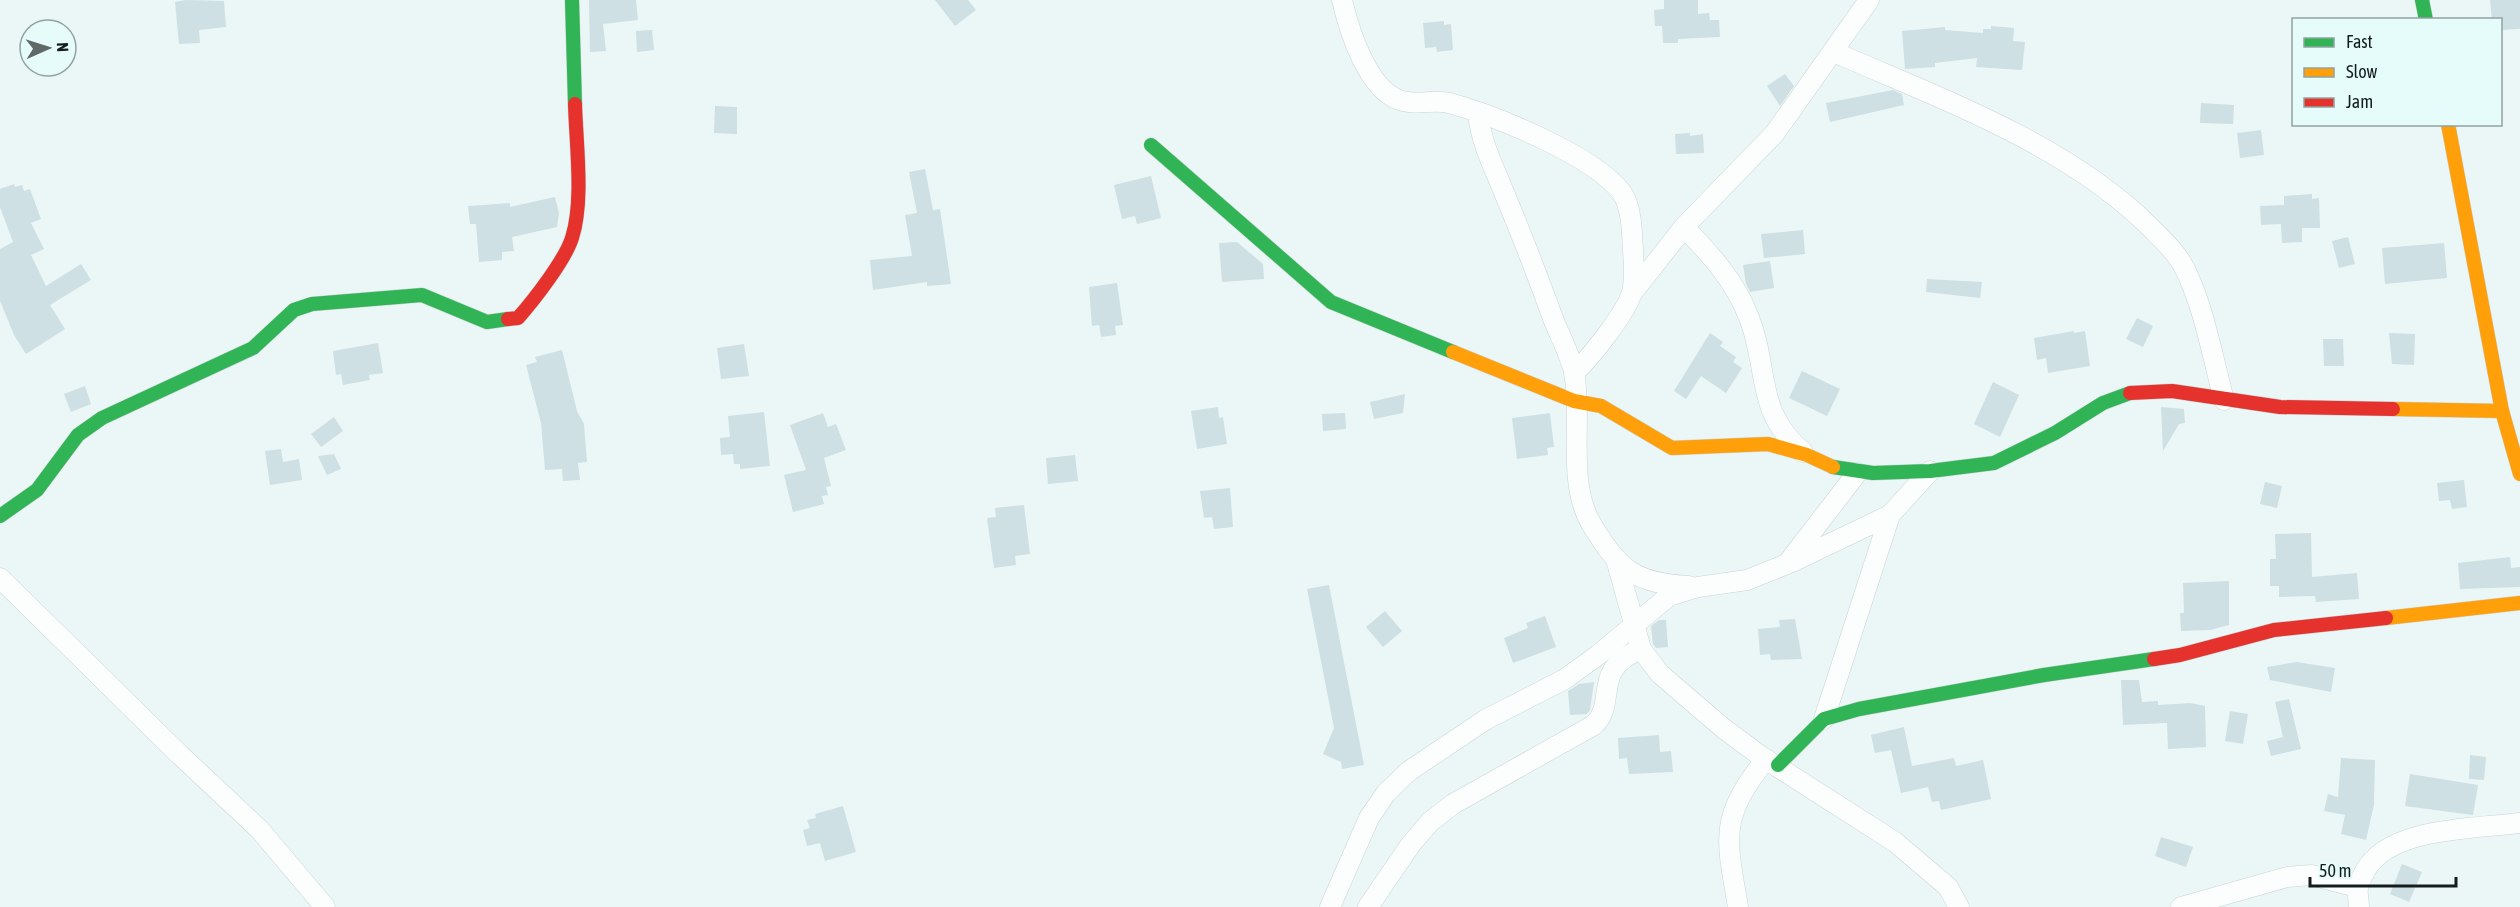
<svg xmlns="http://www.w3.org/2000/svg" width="2520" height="907" font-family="'Asap Condensed',sans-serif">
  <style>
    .building { fill: #cee0e3 }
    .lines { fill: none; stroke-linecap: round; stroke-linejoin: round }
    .street-casing { stroke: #cad4d3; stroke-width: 21 }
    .fast-casing { stroke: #cad4d3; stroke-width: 15 }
    .slow-casing { stroke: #cad4d3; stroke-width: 15 }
    .jam-casing { stroke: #cad4d3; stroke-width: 15 }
    .street { stroke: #fcfefe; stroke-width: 20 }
    .fast { stroke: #30b455; stroke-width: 14 }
    .slow { stroke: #ff9f0a; stroke-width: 14 }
    .jam { stroke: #e5322d; stroke-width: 14 }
  </style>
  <rect width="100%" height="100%" fill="#eaf7f6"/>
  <g class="building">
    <polygon points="186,0 224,1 226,27 199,30 200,43 179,44 175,2"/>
    <polygon points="589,0 636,0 638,20 603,24 606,51 590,52"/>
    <polygon points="935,0 968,0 976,10 955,26"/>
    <polygon points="1664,0 1698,0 1698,14 1709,13 1710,20 1719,20 1720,37 1678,39 1678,43 1663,43 1662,26 1655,26 1654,10 1664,9"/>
    <polygon points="2490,0 2520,0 2520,29 2500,30 2500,20 2492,20"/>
    <polygon points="1444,21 1444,25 1451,24 1453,50 1437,52 1436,47 1425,48 1423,23"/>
    <polygon points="1991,26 2014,28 2013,41 2025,42 2022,70 1976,67 1977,58 1935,63 1935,67 1905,69 1902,31 1945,27 1945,30 1983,33 1983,29 1991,29"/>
    <polygon points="652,30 654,50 637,52 636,31"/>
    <polygon points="1785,74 1794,86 1780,106 1767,86"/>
    <polygon points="1893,90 1902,94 1904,105 1830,122 1826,103"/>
    <polygon points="2201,103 2234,105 2233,124 2200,123"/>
    <polygon points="715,106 737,107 737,134 714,133"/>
    <polygon points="2261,130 2264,155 2240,158 2237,133"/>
    <polygon points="1690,133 1690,136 1703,134 1704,153 1676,154 1675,134"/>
    <polygon points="925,169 933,210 940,209 951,284 927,286 927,282 873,290 870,260 912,256 905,215 917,213 909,172"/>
    <polygon points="1151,176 1161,218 1137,224 1135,216 1122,219 1114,185"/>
    <polygon points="14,184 15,187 22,185 24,191 30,189 41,219 31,223 44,249 31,255 46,286 81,264 91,280 50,305 65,329 26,354 14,335 0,301 0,249 13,242 0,207 0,189"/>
    <polygon points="2312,194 2312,199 2319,198 2320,228 2302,228 2302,242 2282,243 2281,224 2261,225 2260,206 2284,205 2284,196"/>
    <polygon points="555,197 559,213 557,227 512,237 514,251 502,252 502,260 479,262 476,224 470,224 468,206 510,203 510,207"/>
    <polygon points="1803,230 1805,254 1764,258 1761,234"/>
    <polygon points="2348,237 2355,264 2339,268 2332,241"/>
    <polygon points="1237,242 1263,264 1264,279 1222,282 1219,243"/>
    <polygon points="2444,243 2447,278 2385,284 2382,248"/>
    <polygon points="1770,261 1774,288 1750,292 1746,284 1743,265"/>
    <polygon points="1927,279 1982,282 1980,298 1926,292"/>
    <polygon points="1117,283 1123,325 1115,326 1116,335 1101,337 1099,325 1092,326 1089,287"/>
    <polygon points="2137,318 2153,326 2143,347 2126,339"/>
    <polygon points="2074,331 2074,333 2085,331 2090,366 2048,373 2046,358 2037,360 2034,338"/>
    <polygon points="1710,333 1723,342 1720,346 1736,357 1733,362 1742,368 1726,393 1701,376 1686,399 1674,391"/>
    <polygon points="2389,333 2415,334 2414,365 2392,364"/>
    <polygon points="2323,339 2343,339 2344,366 2324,366"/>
    <polygon points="378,343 383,373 369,375 370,380 343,385 341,374 336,375 333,351"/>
    <polygon points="744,344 749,376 721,379 717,348"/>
    <polygon points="562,350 577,411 584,424 587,462 578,463 580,480 563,481 562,469 545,470 541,423 526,365 537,362 535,357"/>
    <polygon points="1802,371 1840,389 1827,416 1789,398"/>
    <polygon points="1993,382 2019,395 2000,437 1974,424"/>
    <polygon points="85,386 91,404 71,412 64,394"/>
    <polygon points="1405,394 1403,413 1374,419 1370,402"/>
    <polygon points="1218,407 1219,418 1223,417 1227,444 1197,449 1191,411"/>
    <polygon points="2161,407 2184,409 2185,423 2179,424 2163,451"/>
    <polygon points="764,412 770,466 740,469 740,464 734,464 733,454 721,455 720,438 730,437 728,416"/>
    <polygon points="823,413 828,427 836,424 846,450 824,458 831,486 826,487 828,495 822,496 824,504 793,512 784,475 806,470 790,425"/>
    <polygon points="1345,413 1346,429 1323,431 1322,414"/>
    <polygon points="1550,413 1554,447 1547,448 1548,455 1517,459 1512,418"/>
    <polygon points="334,417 343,431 321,447 311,434"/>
    <polygon points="281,449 283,462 299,459 302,480 270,485 265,451"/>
    <polygon points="334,454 341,469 327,475 318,456"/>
    <polygon points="1075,455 1078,481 1048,484 1046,458"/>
    <polygon points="2464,480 2467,507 2452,509 2450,500 2439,501 2437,483"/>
    <polygon points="2265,482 2282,486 2277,508 2260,504"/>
    <polygon points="1230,488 1233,527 1214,529 1212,517 1204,518 1200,491"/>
    <polygon points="1024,505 1030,554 1015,556 1016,565 994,568 987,518 996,517 995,508"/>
    <polygon points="2311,533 2312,577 2357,573 2359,599 2316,602 2315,596 2279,597 2279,586 2270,586 2270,559 2276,559 2275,534"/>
    <polygon points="2510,557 2511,568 2520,567 2520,587 2460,589 2458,563"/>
    <polygon points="2229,581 2229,625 2210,630 2181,631 2180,613 2184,613 2183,583"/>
    <polygon points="1329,585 1364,765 1342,769 1341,762 1323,754 1334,728 1307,589"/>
    <polygon points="1385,611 1402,631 1383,647 1366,627"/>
    <polygon points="1545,616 1556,647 1513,663 1504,638 1528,628 1526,623"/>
    <polygon points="1795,619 1802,659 1771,660 1770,654 1760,655 1758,629 1780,627 1779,620"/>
    <polygon points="1659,620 1666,620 1668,647 1656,648 1653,644 1651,626"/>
    <polygon points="2297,662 2335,668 2331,692 2270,680 2267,667"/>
    <polygon points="2121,680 2139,680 2142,702 2158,701 2158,705 2190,703 2205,706 2206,747 2168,749 2167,723 2123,725"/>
    <polygon points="1594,682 1590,710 1587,714 1570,715 1568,691 1579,684"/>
    <polygon points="2289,699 2301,749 2271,756 2267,741 2283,737 2275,702"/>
    <polygon points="2230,711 2248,714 2243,744 2225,741"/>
    <polygon points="1904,727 1912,766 1954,758 1956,766 1983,760 1991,799 1941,810 1939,801 1932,802 1928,787 1901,793 1891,750 1875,753 1871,735"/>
    <polygon points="1659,735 1660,752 1671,751 1673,772 1629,774 1627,758 1619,759 1618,738"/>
    <polygon points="2470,755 2486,757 2484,780 2469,779"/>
    <polygon points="2341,758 2375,760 2374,805 2366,840 2341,834 2345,815 2324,811 2328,794 2338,797"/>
    <polygon points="2410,774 2478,785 2473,815 2405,806"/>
    <polygon points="843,806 856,852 825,861 820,843 807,846 803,830 810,828 807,820 816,818 815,814"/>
    <polygon points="2161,837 2193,847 2186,867 2155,856"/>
    <polygon points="2402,864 2422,872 2409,902 2390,894"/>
  </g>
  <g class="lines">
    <defs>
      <g id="street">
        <path d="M1342,0C1349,30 1367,88 1399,100C1415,106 1434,99 1449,103C1494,115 1595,156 1622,193C1632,207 1632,234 1633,251C1634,263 1635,280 1632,292C1627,312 1590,358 1574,373"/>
        <path d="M1834,52C1941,99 2067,144 2151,228C2161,238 2173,249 2181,262C2202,297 2213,359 2224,400"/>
        <path d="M1478,113C1481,142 1492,163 1503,190C1521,233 1538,277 1554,321C1561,338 1570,355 1574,372C1583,419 1566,483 1592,525C1620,571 1635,583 1689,586"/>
        <path d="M1684,227C1711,255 1734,280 1748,315C1770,369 1754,411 1803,452"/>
        <polyline points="1632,293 1684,227 1775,133 1869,0"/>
        <polyline points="1616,559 1641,649 1660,674 1723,728 1762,757 1895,842 1948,887 1959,907"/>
        <polyline points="1792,562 1890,515"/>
        <polyline points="0,578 180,755 259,829 325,907"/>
        <polyline points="1824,719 1890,515 1930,471"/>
        <polyline points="1330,907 1369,818 1386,793 1409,771 1485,720 1565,679 1598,655 1669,596 1698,587 1747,580 1787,564 1857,473"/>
        <path d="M1368,907L1411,844L1430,822L1453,804L1594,725C1618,702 1590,670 1641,649"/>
        <path d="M1738,907C1726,836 1719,818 1766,759"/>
        <polyline points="2181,907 2287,877 2311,875 2357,887"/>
        <path d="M2359,907C2359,901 2357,894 2358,888C2358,883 2363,876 2365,871C2389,827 2474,829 2520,823"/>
      </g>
      <g id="fast">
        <polyline points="572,0 575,104"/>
        <polyline points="2422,0 2426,20"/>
        <polyline points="1151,145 1331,302 1453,352"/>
        <polyline points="1833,467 1873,473 1930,471 1994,463 2055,433 2103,403 2130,393"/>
        <polyline points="0,516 37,490 78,435 102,418 253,348 294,310 312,304 422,295 487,322 508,319"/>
        <polyline points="1778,765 1824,719 1859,709 2044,675 2154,659"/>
      </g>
      <g id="slow">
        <polyline points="2448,124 2502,411 2520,474"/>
        <polyline points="1453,352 1574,401 1601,406 1672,448 1768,444 1807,455 1833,467"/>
        <polyline points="2393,409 2502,411"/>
        <polyline points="2386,618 2520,603"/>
      </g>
      <g id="jam">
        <path d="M508,319L518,318C534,300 565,260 572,238C584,201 576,143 575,104"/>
        <polyline points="2130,393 2172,391 2280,407 2393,409"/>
        <polyline points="2154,659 2180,655 2274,630 2386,618"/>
      </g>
    </defs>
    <use href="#street" class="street-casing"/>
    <use href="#fast" class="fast-casing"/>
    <use href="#slow" class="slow-casing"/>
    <use href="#jam" class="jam-casing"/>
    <use href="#street" class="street"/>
    <use href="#fast" class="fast"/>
    <use href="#slow" class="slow"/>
    <use href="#jam" class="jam"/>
  </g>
  <rect x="2292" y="18" width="210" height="108" fill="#e5fcfa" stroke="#91a3a1" stroke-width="1.5"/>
  <rect x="2304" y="38" width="30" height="9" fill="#30b455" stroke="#91a3a1" stroke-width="1.5"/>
  <text x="2346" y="48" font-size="18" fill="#141d1c">Fast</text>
  <rect x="2304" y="68" width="30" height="9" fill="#ff9f0a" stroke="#91a3a1" stroke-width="1.5"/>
  <text x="2346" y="78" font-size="18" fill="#141d1c">Slow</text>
  <rect x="2304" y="98" width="30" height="9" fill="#e5322d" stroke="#91a3a1" stroke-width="1.5"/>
  <text x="2346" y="108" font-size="18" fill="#141d1c">Jam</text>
  <g transform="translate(48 48) rotate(87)"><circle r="28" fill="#e5fcfa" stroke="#91a3a1" stroke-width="1.5"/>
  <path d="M0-4.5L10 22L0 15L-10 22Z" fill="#5f6968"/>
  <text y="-9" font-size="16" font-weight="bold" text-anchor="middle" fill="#141d1c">N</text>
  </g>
  <path d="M2310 877v9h146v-9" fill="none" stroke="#141d1c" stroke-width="3"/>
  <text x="2319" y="877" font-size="18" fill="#141d1c" stroke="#e5fcfa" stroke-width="4.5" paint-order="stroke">50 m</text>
</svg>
